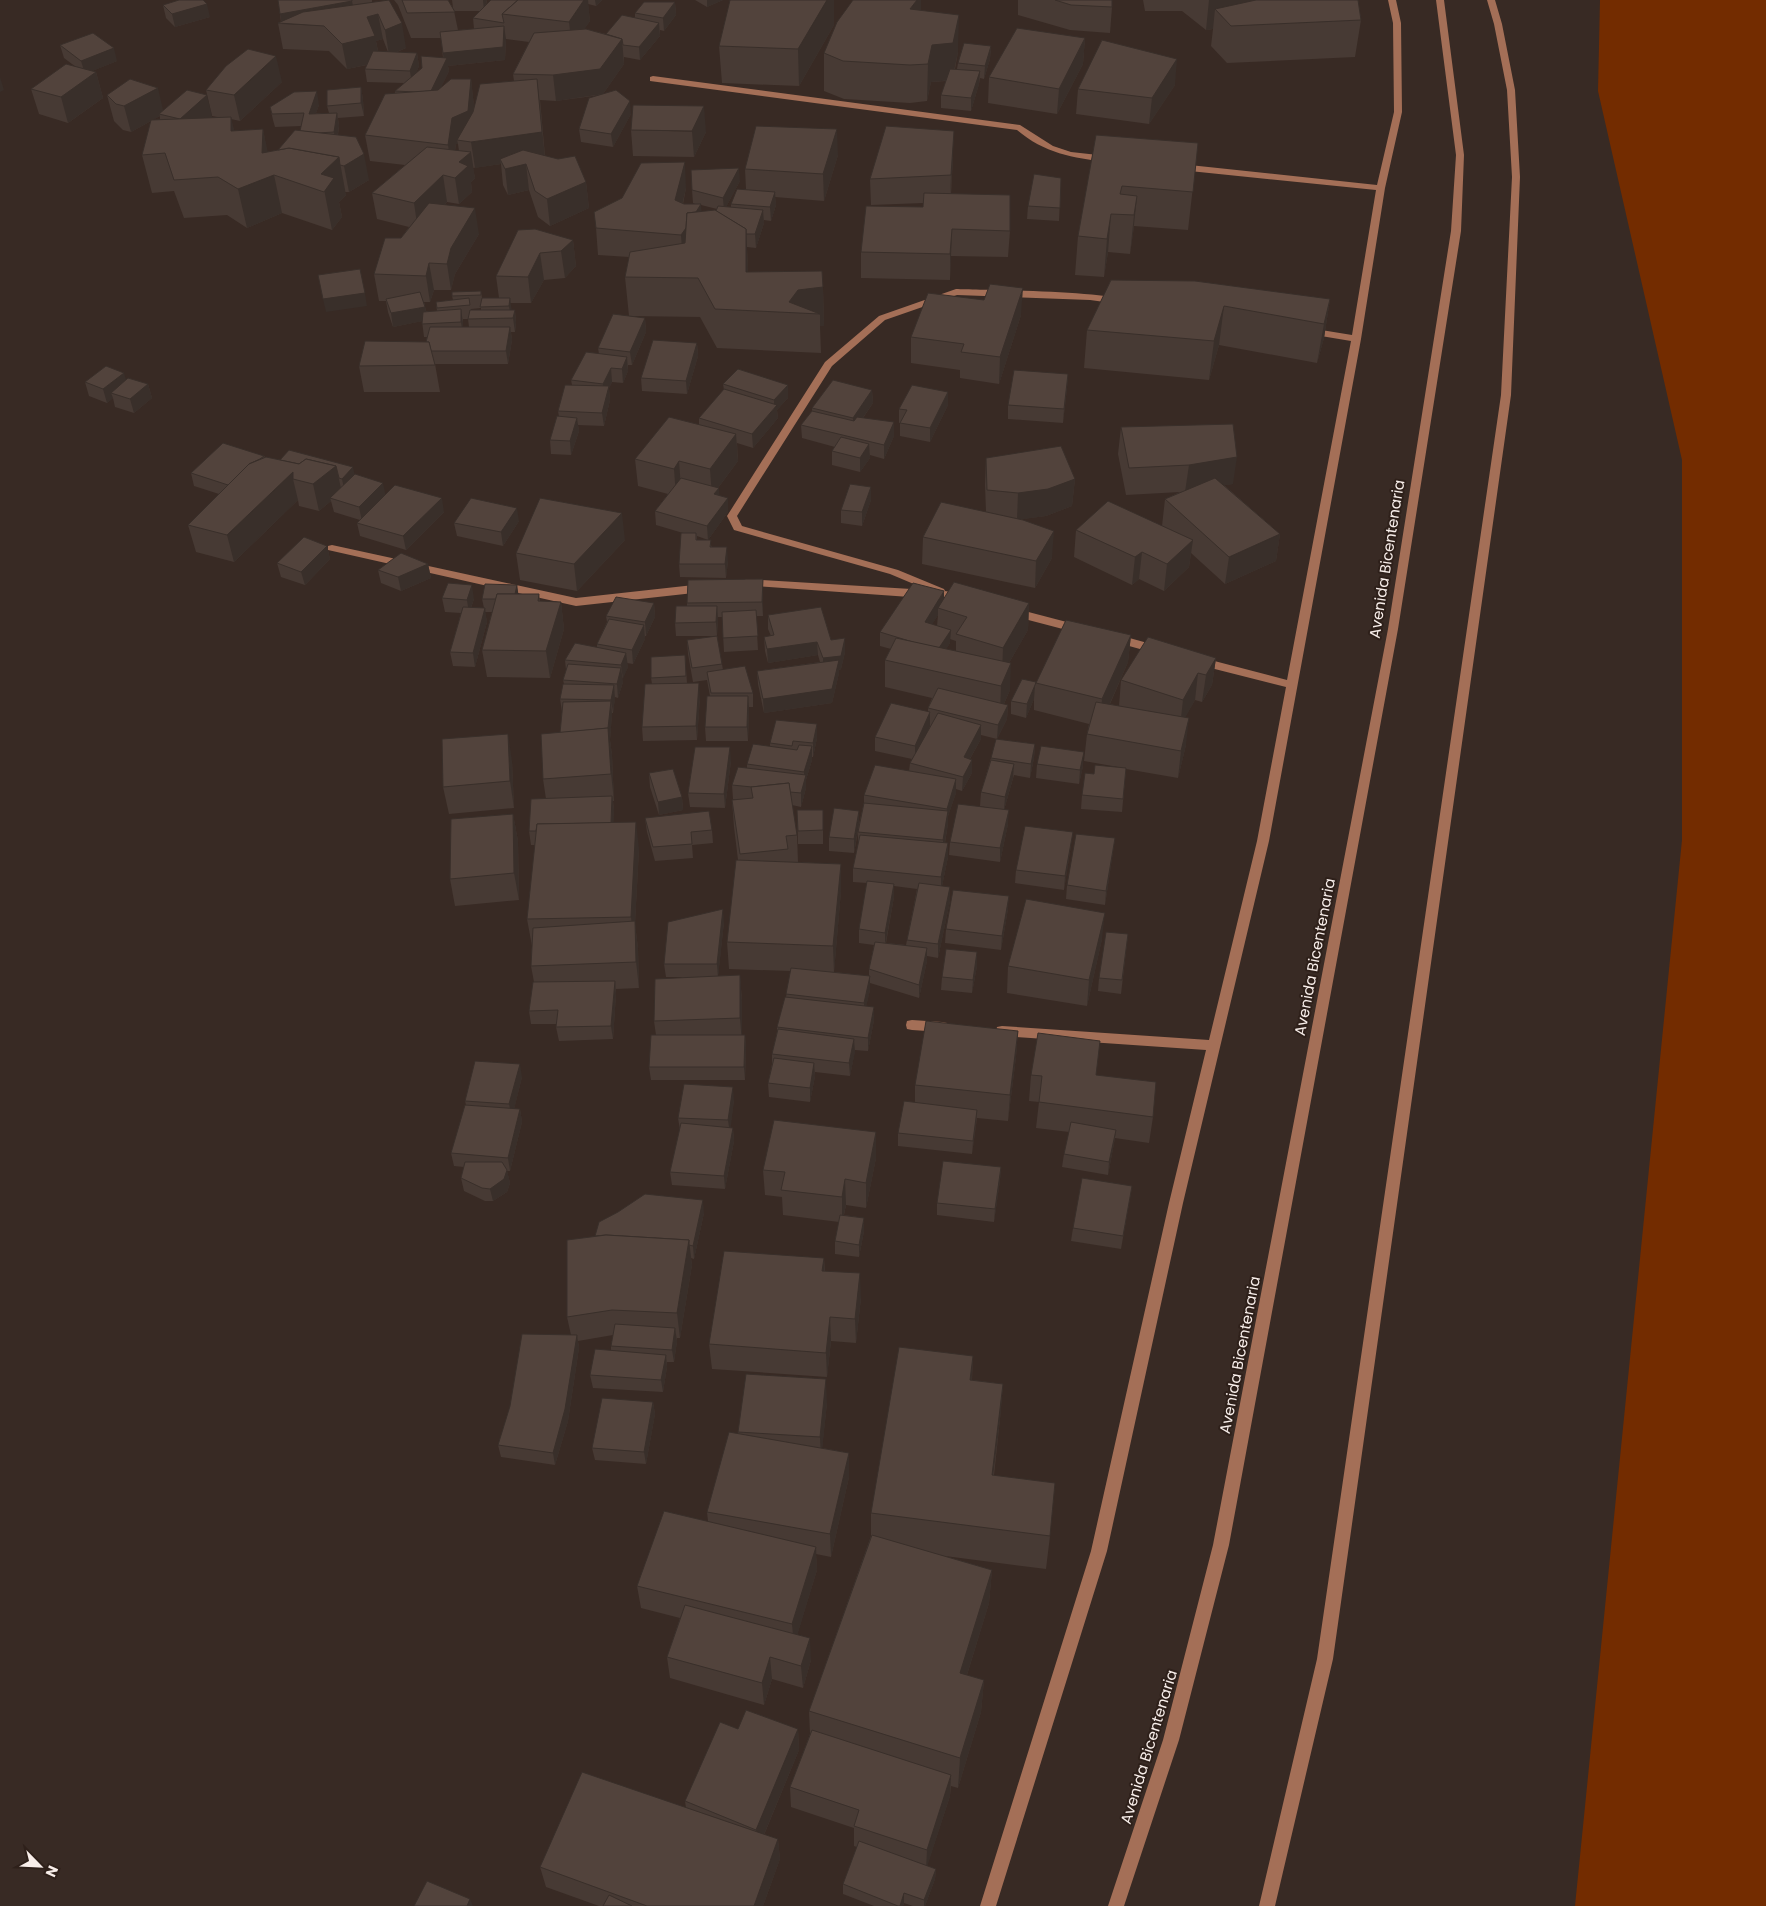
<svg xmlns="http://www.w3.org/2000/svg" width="1766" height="1906" font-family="Poppins,sans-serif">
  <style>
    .water { fill: #732c00 }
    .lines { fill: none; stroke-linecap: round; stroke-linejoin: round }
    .minor { fill: #a46f57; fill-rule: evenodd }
    .wall { fill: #473a34; fill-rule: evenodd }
    .shaded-wall { fill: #392f2a }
    .building { fill: #52433c; stroke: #392f2a }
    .labels { text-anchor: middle; stroke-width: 4; stroke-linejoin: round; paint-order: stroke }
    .street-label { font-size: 15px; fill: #f8eeea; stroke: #2e201a }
  </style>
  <rect width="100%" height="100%" fill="#382a24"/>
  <polygon class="water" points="1600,0 1766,0 1766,1906 1575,1906 1682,840 1682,460 1598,91"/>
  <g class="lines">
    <g class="minor">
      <polygon points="1388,0 1396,0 1401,23 1402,112 1385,188 1361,339 1269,841 1183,1203 1107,1551 996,1906 980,1906 1091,1551 1169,1203 1206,1050 1002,1036 997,1035 996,1031 997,1027 1002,1026 1209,1040 1257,841 1286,687 1195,664 1193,661 1199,657 1287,680 1351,341 1309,334 1304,331 1309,328 1352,335 1376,190 1180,170 1176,167 1180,164 1377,185 1394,112 1393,23"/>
      <polygon points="1436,0 1444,0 1464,155 1461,231 1398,629 1229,1545 1179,1740 1124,1906 1108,1906 1163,1740 1213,1545 1388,629 1451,231 1456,155"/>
      <polygon points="1487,0 1495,0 1502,24 1515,90 1520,177 1511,395 1333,1659 1275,1906 1259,1906 1317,1659 1501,395 1512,177 1507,90 1494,24"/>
      <path d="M653,76L1020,125L1053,146L1071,152L1107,156L1111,159L1107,162C1073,158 1044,153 1017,130L650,81V77Z"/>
      <path d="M956,289C981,290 1112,291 1124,301L1119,304L1090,300L957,295L885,320L832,366L737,516L742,526L898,570L944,589L945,591L966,595L967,598L966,601L742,585L741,583L746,579L928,590L890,574L734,530L727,516L825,362L879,316Z"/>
      <polygon points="332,545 576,598 703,584 708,588 703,592 576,606 328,550 328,546"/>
      <polygon points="1013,608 1082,626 1083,629 1078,633 1009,615 1008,612"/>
      <polygon points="1115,634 1162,647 1164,650 1158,654 1111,641 1109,638"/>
      <polygon points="912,1020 942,1022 947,1023 948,1027 947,1031 942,1032 912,1030 907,1029 906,1025 907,1021"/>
    </g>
  </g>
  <g class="wall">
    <path d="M278,0H372V3L406,48L397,52L417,53L419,66L416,73L443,58L441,38H411L398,5L394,0H448L453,8L452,0H487L486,5L491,0H602L596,6L588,4L590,21L584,29L606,34L635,18V13L675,2L676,15L664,31L660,30V36L640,60L624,57V64L603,94L631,114L613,147L581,142L579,129L600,95L556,101L540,100L545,156L586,182L589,208L550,226L538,217L529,190L508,195L503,185L501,164L473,168L475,178L471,182L472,192L459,204L447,202L444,205L479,234L455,274L451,290H434L430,302H424L426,311H437L436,302L453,300L452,296L481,291L482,298H499L496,276L518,230L573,240L576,266L565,278L544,280L531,303H510L511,310H515L516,323L515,332H511L512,340L508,364H435L440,392H364L359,366L426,342L427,337H424L422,321L393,327L388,312L386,301H379L374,274L401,238L409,227L377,219L372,193L405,165L370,161L365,135L395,93V91L404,83L367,82L365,69L367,65L347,69L329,51L283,49L278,23L281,22ZM454,11H480L473,18L474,29L458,30ZM383,39L388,52L378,51L376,41ZM506,39L529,42L513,74L514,81L474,107L471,79L441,87L449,71L448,66L505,60ZM456,144H458L459,151H455ZM481,308V310H471V309ZM463,319H468L469,327H463Z"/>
    <polygon points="695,0 723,0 707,7"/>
    <polygon points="853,0 921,0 921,11 958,52 955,69 957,69 958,63 991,46 990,59 984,79 980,78 979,84 971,111 941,108 941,95 946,81 931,82 927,101 910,103 844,99 824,91 824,53"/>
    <polygon points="1018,0 1112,0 1112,7 1110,33 1070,30 1018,15"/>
    <polygon points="1143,0 1358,0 1361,20 1355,57 1227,63 1211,46 1213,29 1206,30 1182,11 1145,11"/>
    <polygon points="163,5 210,17 175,27 166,18"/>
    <polygon points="834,25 799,86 722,83 719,46"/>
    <polygon points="1085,38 1083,64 1057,114 988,103 989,77"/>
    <polygon points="60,45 117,61 92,71 96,72 103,98 68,123 39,114 31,89 76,67 64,58"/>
    <path d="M282,82L240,121L231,119L234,131L263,129L267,152L278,150L300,131L301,126L275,127L273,120L270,107L319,105L316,113H329L327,106L361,87L363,100L364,116L338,118L339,126L338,135L369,180L349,192H345L346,195L339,202L342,217L332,230L282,213L247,228L227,215L184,218L174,191L152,193L142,155L151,121L131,132L123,130L114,121L107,95L163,111L213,118H223L212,116L206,90ZM160,116V120H152Z"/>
    <polygon points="1175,85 1149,124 1076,114 1078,89"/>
    <polygon points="631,130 706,132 694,157 633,156"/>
    <polygon points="1096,135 1198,143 1188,230 1134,226 1130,254 1108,252 1104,277 1075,275 1078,236"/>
    <path d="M838,155L824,201L775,197L776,205L771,221L764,220V223L756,248L747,247L748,272L823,287L824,326H820L821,353L717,348L700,317L629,316L625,277L629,257L598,255L596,228L686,188L683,204H695L693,203L692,190L740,181L726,207H731V204L746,189L745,169ZM701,205L717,209L716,211H701Z"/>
    <polygon points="953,157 951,194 1010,231 1008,257 951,256 950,280 861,278 861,252 923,207 923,203 871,205 870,179"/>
    <polygon points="1061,178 1059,221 1027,219 1028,206"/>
    <polygon points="1111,280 1330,299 1324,338 1317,363 1219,345 1209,380 1084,368 1087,330"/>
    <polygon points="1021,315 999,384 960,378 960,370 911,363 911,337"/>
    <polygon points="645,318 646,332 632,365 628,365 628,371 623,383 612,382 609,388 610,400 604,426 578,425 579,431 571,455 551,454 550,440 559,417 558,411 572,385 571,380 599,354 598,348"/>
    <polygon points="697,343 698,356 687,394 642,391 641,378"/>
    <polygon points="1068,374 1067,388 1063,423 1008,419 1008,405"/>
    <polygon points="126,380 148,384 152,398 134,413 115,407 113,398 107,403 89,396 85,382"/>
    <path d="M723,384L788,385V398L777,410L778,418L753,448L737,443L738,461L718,488H719V496L728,498V512L708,540L712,547L728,561L726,578L680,577L679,564L683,533L656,525L655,511L668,494L638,486L635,459L699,424V418L724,390ZM697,536L708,540H697Z"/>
    <polygon points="872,390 873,403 863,418 894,436 884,459 870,455 870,458 860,472 832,465 832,451 835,447 802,438 801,425 812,411 812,408"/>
    <polygon points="948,392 948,405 930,442 900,436 900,423 899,423 899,409"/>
    <polygon points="1121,427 1233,484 1224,485 1280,534 1276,561 1225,584 1191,553 1189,567 1164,591 1139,579 1132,585 1074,557 1076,530 1162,526 1165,499 1180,492 1126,495 1118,454"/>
    <polygon points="264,456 265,457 354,474 385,495 444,512 406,550 360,536 357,523 360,520 334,512 331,501 319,511 299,506 298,500 234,562 196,552 188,525 219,494 194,486 191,473"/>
    <polygon points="986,458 1075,479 1072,506 1046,516 1022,519 1052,558 1035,588 922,564 923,537 986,512 985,485"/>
    <polygon points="871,487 871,500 862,526 841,523 841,510"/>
    <polygon points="519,521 503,546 457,536 454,523"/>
    <polygon points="625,540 577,591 520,580 516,553"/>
    <polygon points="327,546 330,559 305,585 281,577 277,563"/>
    <polygon points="428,564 431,578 401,591 381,583 378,570"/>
    <polygon points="517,585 518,594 539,594 540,601 561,602 564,629 550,678 487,677 482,650 492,612 485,612 487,622 475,667 453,666 450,652 461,613 445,612 442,598 474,599 471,608 484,608 482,599"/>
    <polygon points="763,593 763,616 756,616 758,650 724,652 722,617 718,617 717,636 676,636 675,623 687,606 687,603"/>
    <path d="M944,598L1029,603L1028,630L1009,663L1010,690L1004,704L1008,705L1007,719L997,739L981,735V739L970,759L972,760V773L962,791L956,789V793L948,816V824L945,843L948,857L942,886L950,901L938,958L927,956V961L919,998L870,983V990L866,1006L874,1007V1020L868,1051L855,1050L850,1076L815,1072V1076L810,1102L769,1097L768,1083L772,1064V1054L777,1032V1027L786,997L791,971L729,969L727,942L738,860L734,827L732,800L740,799H733L732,785L747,768V764L770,746V743L817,724V738L813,757H812V760L806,780V788L801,807L792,805L797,835L798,862H792L841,864V891L834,972L869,976V969L874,945L859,943V929L867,883L853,882V868L858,844V832L854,853L829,851V837L859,811V824L864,803V795L909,771L910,763L912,759L875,751V737L928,711V708L932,698L885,687V660L891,649L880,646V632ZM938,615L937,626L932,624ZM950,639L956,641V651L946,649L950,643ZM894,886L917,889L907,940L906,945L886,943L894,897Z"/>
    <polygon points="654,603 655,617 646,636 645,636 645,639 633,664 627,663 628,667 622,679 623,682 618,698 615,697 613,713 612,713 610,740 612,755 614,801 613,801 614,810 613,823 639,849 635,924 638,948 639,988 616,989 616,994 613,1039 559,1041 556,1027 557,1024 531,1024 529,1011 534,982 531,966 532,946 527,919 535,845 531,845 529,831 546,799 543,779 560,733 562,712 560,699 564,684 563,680 566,670 565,660 597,647 597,644 607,622 606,616"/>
    <polygon points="768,615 831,640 845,638 845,652 841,669 839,670 839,673 832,703 764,713 758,684 757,671 820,662 818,655 768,663 765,651 764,637 771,636 768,629"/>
    <polygon points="1131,635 1128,662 1110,704 1119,706 1121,680 1216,658 1212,685 1202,702 1195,700 1185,717 1186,745 1178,778 1126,769 1122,812 1081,809 1082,795 1094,774 1118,767 1084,761 1087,734 1089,724 1034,710 1034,699 1026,718 1011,714 1011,701 1036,682"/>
    <polygon points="687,640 722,664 723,670 753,693 753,707 749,707 748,741 706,741 705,727 710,696 707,680 693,682 688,654"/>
    <polygon points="685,655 687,683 700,697 697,740 643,741 642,727 652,684 651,678"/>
    <polygon points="1035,744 1034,758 1030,778 1014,775 1004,810 1008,824 1000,862 949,855 950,842 994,809 980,806 981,792 991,758"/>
    <polygon points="512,761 514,808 449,814 443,787"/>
    <polygon points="731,761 725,808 690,807 688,793"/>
    <polygon points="1037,764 1083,766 1079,784 1036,778"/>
    <polygon points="649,773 682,797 683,810 659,815 650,787"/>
    <polygon points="797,810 823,810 823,844 798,844"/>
    <polygon points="513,814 518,841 519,900 455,906 450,879"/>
    <polygon points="645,818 712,830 713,843 692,845 693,858 655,861 647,832"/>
    <polygon points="1115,838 1105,905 1066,899 1067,885"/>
    <polygon points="1071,845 1064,890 1015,883 1016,870"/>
    <polygon points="1008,909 1001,950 945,943 946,929"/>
    <polygon points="724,922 718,976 740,975 742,1001 742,1035 745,1035 746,1048 745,1080 651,1080 649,1067 656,1035 654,1021 682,977 666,977 664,964"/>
    <polygon points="1128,934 1121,994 1098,991 1099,978"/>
    <polygon points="1102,939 1087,1006 1007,993 1008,966"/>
    <polygon points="977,952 977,966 972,993 941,990 942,977"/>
    <polygon points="1018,1031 1016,1057 1008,1121 977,1118 972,1154 898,1146 898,1133 915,1102 915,1085"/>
    <polygon points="1031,1075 1097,1075 1153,1117 1149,1143 1115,1138 1108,1175 1062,1167 1064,1154 1069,1132 1036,1128 1039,1102 1029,1101"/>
    <polygon points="522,1077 514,1109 520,1109 522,1122 510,1171 507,1171 510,1183 507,1192 493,1201 485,1201 464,1191 461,1178 464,1167 454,1166 451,1153 466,1105 465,1101"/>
    <polygon points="734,1100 730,1128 733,1128 734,1141 725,1189 672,1185 670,1172 680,1130 678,1118"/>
    <polygon points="876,1132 876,1158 866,1208 846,1205 844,1215 864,1218 864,1231 859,1257 835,1254 835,1241 839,1222 783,1215 782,1197 765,1195 763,1170"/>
    <polygon points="1001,1167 1000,1180 994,1222 937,1215 937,1203"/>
    <polygon points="1132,1186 1121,1249 1071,1241 1073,1228"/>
    <polygon points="704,1213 694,1259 691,1258 692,1265 680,1338 677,1338 677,1341 674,1362 667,1362 667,1367 663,1392 593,1388 590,1375 611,1351 611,1346 613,1335 578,1341 579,1348 568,1421 555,1465 501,1457 498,1445 571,1335 567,1317 595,1236"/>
    <polygon points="824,1258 825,1271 861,1298 856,1343 831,1341 827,1377 712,1369 709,1344"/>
    <polygon points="973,1356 972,1380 1003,1384 1000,1419 994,1475 1050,1536 1046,1569 945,1556 992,1570 989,1603 967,1675 984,1680 981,1712 958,1788 951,1786 950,1796 927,1866 936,1869 935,1879 925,1906 913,1906 904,1903 903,1906 874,1906 843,1894 843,1884 857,1847 854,1846 854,1828 791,1807 790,1787 810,1734 809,1711 871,1536 871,1513"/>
    <polygon points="653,1402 655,1414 646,1464 595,1460 592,1448"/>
    <polygon points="827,1403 822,1448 849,1453 849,1477 831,1557 816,1554 817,1570 797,1635 811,1660 803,1688 772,1679 764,1705 670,1678 667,1657 680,1618 641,1608 637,1586 708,1521 707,1512 738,1432"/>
    <polygon points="738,1729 798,1729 799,1750 764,1835 778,1839 780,1859 763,1906 599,1906 546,1887 540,1867 686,1808 685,1801"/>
  </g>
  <g class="shaded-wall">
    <polygon points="483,0 487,0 484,11"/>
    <polygon points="584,0 588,0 590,21 572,47 569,22"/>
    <polygon points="595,0 602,0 596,6"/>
    <polygon points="707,0 723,0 707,7"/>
    <polygon points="827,0 834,0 834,25 799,86 798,49"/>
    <polygon points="917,0 921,0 921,30 910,9"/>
    <polygon points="1209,0 1275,0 1215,9 1213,29 1206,30"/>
    <polygon points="352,1 357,26 324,26 282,24 280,14"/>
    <polygon points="675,2 676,15 664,31 663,18"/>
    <polygon points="207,4 210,17 175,27 172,14"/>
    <polygon points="378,14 383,39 376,41 380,62 347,69 342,44 367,17"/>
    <polygon points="959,15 958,52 952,80 931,82 927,101 928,64 932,45"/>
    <polygon points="402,23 406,48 389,55 385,30"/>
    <polygon points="659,23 660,36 640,60 639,47"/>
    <polygon points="504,26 506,39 505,60 448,66 449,71 432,106 430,93 444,64 443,53"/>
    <polygon points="1085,38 1083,64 1057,114 1059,89"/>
    <polygon points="622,39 624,64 603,94 556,101 553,75"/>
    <polygon points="991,46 990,59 984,79 985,66"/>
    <polygon points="114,48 117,61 85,74 81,61"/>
    <polygon points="417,53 419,66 412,84 410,71"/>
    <polygon points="276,56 282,82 240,121 234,95"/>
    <polygon points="1177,59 1175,85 1149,124 1152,98"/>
    <polygon points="980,71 979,84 971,111 971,98"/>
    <polygon points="96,72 103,98 68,123 61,97"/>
    <polygon points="0,77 4,90 0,92"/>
    <polygon points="471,79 474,105 472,137 457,140 458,144 456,144 452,171 448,145 452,118"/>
    <polygon points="537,79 545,158 500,159 501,164 475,168 471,142"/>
    <polygon points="361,87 363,100 364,116 361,103"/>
    <polygon points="158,88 164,114 159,114 160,116 131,132 124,106"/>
    <polygon points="317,91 319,105 311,127 309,114"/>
    <polygon points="207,95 213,120 186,145 180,119"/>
    <polygon points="630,101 631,114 613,147 611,134"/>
    <polygon points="704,106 706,132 694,157 692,131"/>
    <polygon points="337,113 339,126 336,145 334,132"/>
    <polygon points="231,117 240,155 231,131"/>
    <polygon points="263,129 271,167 274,175 282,213 247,228 238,189 262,153"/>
    <polygon points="837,129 838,155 824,201 823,174"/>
    <polygon points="954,131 953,157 950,201 951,175"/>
    <polygon points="471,152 475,178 471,182 472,192 459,204 455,178 459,162"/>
    <polygon points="364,154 369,180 349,192 344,166"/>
    <polygon points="339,157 346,195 339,202 342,217 332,230 321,174"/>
    <polygon points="685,162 686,188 677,227 675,200"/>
    <polygon points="526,164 529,190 508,195 505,169"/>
    <polygon points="739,168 740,181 724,211 723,198"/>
    <polygon points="443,175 447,202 418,230 414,203"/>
    <polygon points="586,182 589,208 550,226 547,199"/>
    <polygon points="775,192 776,205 771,221 770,207"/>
    <polygon points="1137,196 1133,234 1130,254 1134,215"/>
    <polygon points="701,204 703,230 683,262 681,235"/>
    <polygon points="475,208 479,234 455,274 451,290 447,264 451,248"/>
    <polygon points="763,210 764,223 756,248 755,234"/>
    <polygon points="1111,214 1108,252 1104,277 1107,239"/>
    <polygon points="746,229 748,268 748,311 746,272"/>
    <polygon points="952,229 951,256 950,280 950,254"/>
    <polygon points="573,240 576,266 565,278 561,251"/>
    <polygon points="540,253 544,280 531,303 528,277"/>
    <polygon points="429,263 434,290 430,302 426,276"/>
    <polygon points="823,287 824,326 820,326 820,314 789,302 798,290"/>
    <polygon points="1023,288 1021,315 999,384 1000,357"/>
    <polygon points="365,293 367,306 326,312 323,299"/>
    <polygon points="510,298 512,312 511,320 509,306"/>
    <polygon points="1330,299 1324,338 1317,363 1324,324"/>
    <polygon points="1224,306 1219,345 1209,380 1214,341"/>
    <polygon points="425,307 428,320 393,327 391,313"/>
    <polygon points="461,309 463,323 463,335 461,322"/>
    <polygon points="515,310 516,323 515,332 513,318"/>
    <polygon points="645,318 646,332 632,365 630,352"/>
    <polygon points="510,327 512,340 508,364 506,351"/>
    <polygon points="697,343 698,356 687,394 686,381"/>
    <polygon points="627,357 628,371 623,383 622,369"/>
    <polygon points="611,368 612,382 609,388 610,400 604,426 602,413 604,398 603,384"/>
    <polygon points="124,373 128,387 111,393 113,398 107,403 103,389"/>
    <polygon points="1068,374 1067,388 1063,423 1064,409"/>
    <polygon points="148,384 152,398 134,413 130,399"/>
    <polygon points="788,385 788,398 777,410 778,418 753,448 752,434 774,409 774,400"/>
    <polygon points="872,390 873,403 853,432 853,418"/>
    <polygon points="948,392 948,405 930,442 930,428"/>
    <polygon points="577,418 579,431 571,455 570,441"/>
    <polygon points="894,422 894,436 884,459 884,445"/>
    <polygon points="736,434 738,461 712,496 710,469"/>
    <polygon points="869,444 870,458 860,472 860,458"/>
    <polygon points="1237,457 1233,484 1185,492 1189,465"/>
    <polygon points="679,461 681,488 676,496 674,469"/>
    <polygon points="336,466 342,493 330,498 331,501 319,511 313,484"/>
    <polygon points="353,467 356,481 345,493 342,479"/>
    <polygon points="293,472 293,479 298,500 234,562 227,535"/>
    <polygon points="1075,479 1072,506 1046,516 1017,520 1018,493"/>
    <polygon points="383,483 386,497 362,521 359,507"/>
    <polygon points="871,487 871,500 862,526 862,512"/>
    <polygon points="719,488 720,502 714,494"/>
    <polygon points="442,498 444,512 406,550 403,536"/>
    <polygon points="728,498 728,512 708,540 707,526"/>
    <polygon points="517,508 519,521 503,546 501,532"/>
    <polygon points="622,513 625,540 577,591 574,564"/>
    <polygon points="1054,531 1052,558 1035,588 1036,561"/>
    <polygon points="1280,534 1276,561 1225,584 1229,557"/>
    <polygon points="1193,540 1189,567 1164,591 1167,564"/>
    <polygon points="327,546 330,559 305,585 301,572"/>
    <polygon points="727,547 728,561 726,578 725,564"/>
    <polygon points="1142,552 1139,579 1132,585 1135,557"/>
    <polygon points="428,564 431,578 401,591 398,577"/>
    <polygon points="763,579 763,616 762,602"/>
    <polygon points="472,585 474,599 469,613 467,600"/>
    <polygon points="517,585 519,598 514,599"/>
    <polygon points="944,591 944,605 938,608 938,615 925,636 925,622"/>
    <polygon points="561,602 564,629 550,678 546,651"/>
    <polygon points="654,603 655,617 646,636 645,622"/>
    <polygon points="1029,603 1028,630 1002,675 1003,648"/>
    <polygon points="717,606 718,619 717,636 716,622"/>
    <polygon points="485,608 487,622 475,667 473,653"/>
    <polygon points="644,625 645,639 633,664 632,650"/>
    <polygon points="951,630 950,643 938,663 938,649"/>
    <polygon points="1131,635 1128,662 1100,726 1102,699"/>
    <polygon points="845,638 845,652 841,669 839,670 839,673 832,703 764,713 763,699 823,672 823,658"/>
    <polygon points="817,642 818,655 768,663 767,649"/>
    <polygon points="626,653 628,667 623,679 621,665"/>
    <polygon points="1216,658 1212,685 1202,702 1206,675"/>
    <polygon points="1011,663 1010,690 1000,713 1001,686"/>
    <polygon points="621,668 623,682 618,698 617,684"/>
    <polygon points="1198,673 1195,700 1180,727 1183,700"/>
    <polygon points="699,683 700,697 697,740 696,726"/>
    <polygon points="614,685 615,699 613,713 611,700"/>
    <polygon points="1035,685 1034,699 1026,718 1027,704"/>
    <polygon points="748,696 749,709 748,741 747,727"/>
    <polygon points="611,701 612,715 610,740 612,755 614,801 607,736"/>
    <polygon points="1008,705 1007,719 997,739 998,725"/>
    <polygon points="930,712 930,726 915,760 915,746"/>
    <polygon points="1189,718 1186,745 1178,778 1181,751"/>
    <polygon points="817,724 817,738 813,757 813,743"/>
    <polygon points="981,725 981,739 963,771 964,757"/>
    <polygon points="508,734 512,761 514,808 510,781"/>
    <polygon points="1035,744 1034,758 1030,778 1031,764"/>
    <polygon points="812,746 812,760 806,780 806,788 801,807 801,793 804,781 804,772"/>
    <polygon points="730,747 731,761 725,808 724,794"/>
    <polygon points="1084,752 1083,766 1079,784 1080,770"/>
    <polygon points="972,760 972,773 962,791 963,777"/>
    <polygon points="1014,764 1013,778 1004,810 1005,797"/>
    <polygon points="956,779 956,793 948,816 948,824 943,853 943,840 946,822 947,809"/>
    <polygon points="612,796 614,810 613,841 611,828"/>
    <polygon points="682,797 683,810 659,815 658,802"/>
    <polygon points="1009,810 1008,824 1000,862 1000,848"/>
    <polygon points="859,811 859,824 854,853 854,839"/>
    <polygon points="513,814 518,841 519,900 514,873"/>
    <polygon points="636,822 639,849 635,924 638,948 639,988 631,917"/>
    <polygon points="1073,832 1071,845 1064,890 1065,876"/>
    <polygon points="1115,838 1113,852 1105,905 1106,891"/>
    <polygon points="948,843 948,857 941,891 941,877"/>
    <polygon points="841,864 841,891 834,973 833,946"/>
    <polygon points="894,884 894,897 885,946 885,933"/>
    <polygon points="950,887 950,901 938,958 938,944"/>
    <polygon points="1009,896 1008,909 1001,950 1002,936"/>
    <polygon points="723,909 724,922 718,978 717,964"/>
    <polygon points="1105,913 1102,939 1087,1006 1089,980"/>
    <polygon points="927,948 927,961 919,998 919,985"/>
    <polygon points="977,952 977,966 972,993 973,980"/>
    <polygon points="740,975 742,1001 742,1044 740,1018"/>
    <polygon points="870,976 870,990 864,1017 864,1003"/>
    <polygon points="615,981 616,994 613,1039 611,1026"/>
    <polygon points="874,1007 874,1020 868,1051 868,1038"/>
    <polygon points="1018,1031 1016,1057 1008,1121 1010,1095"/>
    <polygon points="745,1035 746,1048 745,1080 744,1067"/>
    <polygon points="854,1039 855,1052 850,1076 849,1063"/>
    <polygon points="814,1063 815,1076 810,1102 810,1088"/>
    <polygon points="520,1064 522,1077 512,1118 509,1104"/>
    <polygon points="733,1087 734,1100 730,1134 728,1120"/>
    <polygon points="520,1109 522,1122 510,1171 508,1158"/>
    <polygon points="977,1110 976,1123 972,1154 973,1141"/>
    <polygon points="733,1128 734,1141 725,1189 724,1176"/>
    <polygon points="1116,1130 1114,1143 1108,1175 1109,1162"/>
    <polygon points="876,1132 876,1158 866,1208 866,1183"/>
    <polygon points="1001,1167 1000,1180 994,1222 995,1209"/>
    <polygon points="507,1170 510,1183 507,1192 493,1201 490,1189"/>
    <polygon points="845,1179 846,1205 842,1222 842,1197"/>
    <polygon points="703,1200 704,1213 694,1259 693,1246"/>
    <polygon points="864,1218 864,1231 859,1257 859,1245"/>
    <polygon points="689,1240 692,1265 680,1338 677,1313"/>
    <polygon points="824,1258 825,1283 822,1271"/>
    <polygon points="860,1273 861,1298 856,1343 855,1319"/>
    <polygon points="830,1317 831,1341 827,1377 826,1353"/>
    <polygon points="675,1328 677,1341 674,1362 672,1350"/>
    <polygon points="577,1335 579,1348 568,1421 555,1465 553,1453"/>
    <polygon points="666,1355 667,1367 663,1392 661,1380"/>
    <polygon points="973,1356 971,1392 970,1380"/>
    <polygon points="826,1379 827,1403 821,1461 820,1437"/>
    <polygon points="1003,1384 1000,1419 989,1509 992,1475"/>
    <polygon points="653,1402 655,1414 646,1464 644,1452"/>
    <polygon points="849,1453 849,1477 831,1557 830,1534"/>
    <polygon points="816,1547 817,1570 794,1646 792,1624"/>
    <polygon points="992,1570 989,1603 958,1704 960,1673"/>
    <polygon points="810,1638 811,1660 803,1688 801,1666"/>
    <polygon points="770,1657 772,1679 764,1705 762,1683"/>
    <polygon points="984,1680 981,1712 958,1788 960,1758"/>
    <polygon points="798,1729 799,1750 758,1849 756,1830"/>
    <polygon points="951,1775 950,1796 926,1870 927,1850"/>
    <polygon points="778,1839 780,1859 763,1906 754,1906"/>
    <polygon points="936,1869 935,1879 925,1906 924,1906 924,1900"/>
    <polygon points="904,1893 904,1903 903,1906 900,1906"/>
    <polygon points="470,1899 473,1906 467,1906"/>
  </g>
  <g class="building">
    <polygon points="179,0 203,0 207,4 172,14 163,5"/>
    <polygon points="278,0 352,0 352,1 280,14"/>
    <polygon points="389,0 402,23 385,30 378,14 367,17 375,36 342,44 324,26 278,23 303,12"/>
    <polygon points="402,0 448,0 455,12 407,13"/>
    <polygon points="491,0 518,0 502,14 504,23 473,18"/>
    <polygon points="518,0 584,0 569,22 502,14"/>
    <polygon points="730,0 827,0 798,49 719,46"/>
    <polygon points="853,0 917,0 910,9 959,15 953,43 932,45 928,64 910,65 843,61 824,53 837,22"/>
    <polygon points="1055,0 1112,0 1112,7 1071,5"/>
    <polygon points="1256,0 1358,0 1361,20 1231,26 1215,9"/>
    <polygon points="644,2 675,2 663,18 635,13"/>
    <polygon points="622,15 659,23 639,47 623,45 622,39 606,34"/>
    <polygon points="504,26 503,47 443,53 440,32"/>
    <polygon points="1017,28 1085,38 1059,89 989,77"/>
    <polygon points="586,29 622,39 600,69 553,75 513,74 534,33"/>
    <polygon points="93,33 114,48 81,61 60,45"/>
    <polygon points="1102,40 1177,59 1152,98 1078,89"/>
    <polygon points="964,43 991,46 985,66 958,63"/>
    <polygon points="248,49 276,56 234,95 206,90 226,66"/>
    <polygon points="373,51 417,53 410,71 365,69"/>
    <polygon points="421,56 447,58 431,91 415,92 395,91 422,68"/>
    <polygon points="66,64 96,72 61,97 31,89"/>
    <polygon points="950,69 980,71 971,98 941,95"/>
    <polygon points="130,79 158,88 124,106 116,104 107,95"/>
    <polygon points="451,79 471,79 468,111 452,118 448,145 365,135 385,94 438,90"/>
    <polygon points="537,79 542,132 471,142 457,140 473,112 480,84"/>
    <polygon points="361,87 361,103 327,106 327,90"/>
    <polygon points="187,90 207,95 180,119 159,114"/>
    <polygon points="616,90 630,101 611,134 579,129 589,98"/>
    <polygon points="317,91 309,114 337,113 334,132 318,133 300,131 304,113 272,114 270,107 294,92"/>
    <polygon points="633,105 704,106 692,131 631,130"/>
    <polygon points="231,117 231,131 263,129 262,153 289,148 339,157 321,174 334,178 324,192 274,175 238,189 218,177 174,180 165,153 142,155 151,120"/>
    <polygon points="756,126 837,129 823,174 745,169"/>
    <polygon points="886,126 954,131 951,175 870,179"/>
    <polygon points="295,130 356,137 364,154 344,166 340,165 339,157 289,148 278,150"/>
    <polygon points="1096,135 1198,143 1193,192 1122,186 1120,194 1137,196 1134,215 1111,214 1107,239 1078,236"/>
    <polygon points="427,147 471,152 459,162 468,166 455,178 443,175 414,203 372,193"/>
    <polygon points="523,150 558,159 575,156 586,182 547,199 535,191 526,164 505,169 500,159"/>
    <polygon points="685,162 675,200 684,204 701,204 696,212 687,213 686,228 681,235 596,228 594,212 622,198 641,163"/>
    <polygon points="739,168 723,198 692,190 691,170"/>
    <polygon points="1034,174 1061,178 1060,208 1028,206"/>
    <polygon points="737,189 775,192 770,207 731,204"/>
    <polygon points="924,193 1010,195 1010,231 952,229 950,254 861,252 866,206 923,207"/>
    <polygon points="429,203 475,208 451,248 447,264 429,263 426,276 374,274 385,238 401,238"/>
    <polygon points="718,206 763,210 755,234 746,234 746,229 716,211"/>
    <polygon points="715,210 746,229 746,272 822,271 823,287 798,290 789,302 820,314 715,309 698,278 625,277 630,252 685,243 687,213"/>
    <polygon points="535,229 573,240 561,251 540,253 528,277 496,276 518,230"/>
    <polygon points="360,269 365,293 323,299 318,275"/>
    <polygon points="1111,280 1195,281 1330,299 1324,324 1224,306 1214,341 1087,330"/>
    <polygon points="990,284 1023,288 1000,357 961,352 964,344 911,337 928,293 984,300"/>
    <polygon points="481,291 481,295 452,296 452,292"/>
    <polygon points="420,292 425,307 391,313 386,299"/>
    <polygon points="469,298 470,305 437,308 436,302"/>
    <polygon points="482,298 510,298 509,306 480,307"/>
    <polygon points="461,309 461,322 422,324 423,312"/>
    <polygon points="470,310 515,310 513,318 468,319"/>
    <polygon points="613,314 645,318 630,352 598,348"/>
    <polygon points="430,327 510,327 506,351 431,351 429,342 426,342"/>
    <polygon points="653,340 697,343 686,381 641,378"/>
    <polygon points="365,341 429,342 435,365 359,366"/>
    <polygon points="586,352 627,357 622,369 611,368 603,384 571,380"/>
    <polygon points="106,366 124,373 103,389 85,382"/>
    <polygon points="738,369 788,385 774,400 723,384"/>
    <polygon points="1014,370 1068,374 1064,409 1008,405"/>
    <polygon points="128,378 148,384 130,399 111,393"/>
    <polygon points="833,380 872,390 853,418 812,408"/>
    <polygon points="565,385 609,386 602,413 558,411"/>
    <polygon points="912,385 948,392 930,428 900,423 907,410 899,409"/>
    <polygon points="724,389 777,405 752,434 699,418"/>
    <polygon points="812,411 854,421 857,417 894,422 884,445 801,425"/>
    <polygon points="557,416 577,418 570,441 550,440"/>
    <polygon points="669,417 736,434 710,469 679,461 674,469 635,459"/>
    <polygon points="1233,424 1237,457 1189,465 1129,468 1121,427"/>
    <polygon points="841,437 869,444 860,458 832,451"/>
    <polygon points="223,443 264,456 260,459 249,464 228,485 191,473"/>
    <polygon points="1061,446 1075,479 1048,489 1018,493 987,490 986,458"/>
    <polygon points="289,450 353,467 342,479 339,478 336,466 306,459 299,464 280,460"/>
    <polygon points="266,457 299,464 306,459 336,466 313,484 293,479 293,472 227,535 188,525 249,464"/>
    <polygon points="355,474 383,483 359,507 330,498"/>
    <polygon points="681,478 719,488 714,494 728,498 707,526 655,511"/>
    <polygon points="1215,478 1280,534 1229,557 1165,499"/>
    <polygon points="850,484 871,487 862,512 841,510"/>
    <polygon points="395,485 442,498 403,536 357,523"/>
    <polygon points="471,498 517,508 501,532 454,523"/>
    <polygon points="540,498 622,513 574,564 516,553"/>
    <polygon points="1108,501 1193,540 1167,564 1142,552 1135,557 1076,530"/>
    <polygon points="941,502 1023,520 1054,531 1036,561 923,537"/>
    <polygon points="681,533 696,533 696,540 711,540 710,547 727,547 725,564 679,564"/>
    <polygon points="304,537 327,546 301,572 277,563"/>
    <polygon points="401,553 428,564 398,577 378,570"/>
    <polygon points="763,579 762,602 687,603 688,580"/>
    <polygon points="954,582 1029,603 1003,648 956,634 967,617 938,608"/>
    <polygon points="448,583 472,585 467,600 442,598"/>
    <polygon points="913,583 944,591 925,622 951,630 939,648 916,643 880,632"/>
    <polygon points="485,584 517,585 515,594 497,594 496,599 482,599"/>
    <polygon points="497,594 539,594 538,601 561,602 546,651 482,650"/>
    <polygon points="616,597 654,603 645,622 606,616"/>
    <polygon points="676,606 717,606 716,622 675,623"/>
    <polygon points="463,607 485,608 473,653 450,652"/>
    <polygon points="821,607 831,640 845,638 841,656 823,658 817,642 767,649 764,637 774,635 768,615"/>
    <polygon points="756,610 758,636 723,638 722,612"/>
    <polygon points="609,619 644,625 632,650 597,644"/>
    <polygon points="1066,620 1131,635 1102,699 1036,683"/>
    <polygon points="717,636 722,664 692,668 687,640"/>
    <polygon points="1148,637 1216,658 1206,675 1198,673 1183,700 1121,680"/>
    <polygon points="896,638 1011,663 1001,686 885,660"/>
    <polygon points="575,643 626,653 621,665 565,660"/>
    <polygon points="685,655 686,676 651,678 651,657"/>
    <polygon points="839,660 832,689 763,699 757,671"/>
    <polygon points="568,664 621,668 617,684 563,680"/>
    <polygon points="745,666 753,693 711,693 707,672"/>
    <polygon points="1022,679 1036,682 1035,685 1027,704 1011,701"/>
    <polygon points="699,683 696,726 642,727 645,684"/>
    <polygon points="563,684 614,685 611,700 560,699"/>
    <polygon points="938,688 1008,705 998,725 928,708"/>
    <polygon points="707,696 748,696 747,727 705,727"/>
    <polygon points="611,701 608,728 560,733 563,702"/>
    <polygon points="1096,702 1189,718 1181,751 1087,734"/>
    <polygon points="891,703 930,712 915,746 875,737"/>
    <polygon points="938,713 981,725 964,757 972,760 963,777 910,763"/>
    <polygon points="776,720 817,724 813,743 793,741 792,746 770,743"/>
    <polygon points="608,728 611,774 543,779 541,734"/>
    <polygon points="508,734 510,781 443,787 442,739"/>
    <polygon points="996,739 1035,744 1031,764 991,758"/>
    <polygon points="753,744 797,750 799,745 812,746 804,772 747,764"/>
    <polygon points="1041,746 1084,752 1080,770 1037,764"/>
    <polygon points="695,747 730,747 724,794 688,793"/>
    <polygon points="991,760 1014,764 1005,797 981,792"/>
    <polygon points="875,765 956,779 947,809 864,795"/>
    <polygon points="1095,765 1126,768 1123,799 1082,795 1085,773 1094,774"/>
    <polygon points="738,767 806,775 801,793 790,792 789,783 752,787 732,785"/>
    <polygon points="673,769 682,797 658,802 649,773"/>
    <polygon points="789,783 797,835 786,836 788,849 740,854 732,800 753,798 751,787"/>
    <polygon points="612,796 611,823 537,824 536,831 529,831 531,799"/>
    <polygon points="864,803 948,811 943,840 858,832"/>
    <polygon points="958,804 1009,810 1000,848 950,842"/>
    <polygon points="834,808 859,811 854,839 829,837"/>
    <polygon points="797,810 823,810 823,830 798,831"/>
    <polygon points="709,811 712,830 691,832 692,844 653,847 645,818"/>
    <polygon points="513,814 514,873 450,879 451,819"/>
    <polygon points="636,822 631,917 527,919 537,824"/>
    <polygon points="1025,826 1073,832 1065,876 1016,870"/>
    <polygon points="1076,834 1115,838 1106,891 1067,885"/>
    <polygon points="860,835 948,843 941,877 853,868"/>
    <polygon points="736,860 841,864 833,946 727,942"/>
    <polygon points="867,881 894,884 885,933 859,929"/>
    <polygon points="919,883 950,887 938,944 907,940"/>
    <polygon points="953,890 1009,896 1002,936 946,929"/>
    <polygon points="1026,899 1105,913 1089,980 1008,966"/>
    <polygon points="723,909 717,964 664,964 668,922"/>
    <polygon points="635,921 636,962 531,966 533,928"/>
    <polygon points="1106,932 1128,934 1122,980 1099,978"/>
    <polygon points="875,942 927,948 919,985 869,969"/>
    <polygon points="946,949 977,952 973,980 942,977"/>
    <polygon points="791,968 870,976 864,1003 786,994"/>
    <polygon points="740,975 740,1018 654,1021 655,979"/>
    <polygon points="615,981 611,1026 556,1027 558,1010 529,1011 533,982"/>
    <polygon points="785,997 874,1007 868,1038 777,1027"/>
    <polygon points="926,1021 1018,1031 1010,1095 915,1085"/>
    <polygon points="778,1029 854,1039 849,1063 772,1054"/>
    <polygon points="1038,1033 1100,1041 1096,1075 1156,1082 1153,1117 1039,1102 1042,1076 1031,1075"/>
    <polygon points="651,1035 745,1035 744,1067 649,1067"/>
    <polygon points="774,1058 814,1063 810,1088 768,1083"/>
    <polygon points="475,1061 520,1064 509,1104 465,1101"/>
    <polygon points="684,1084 733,1087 728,1120 678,1118"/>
    <polygon points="904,1101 977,1110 973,1141 898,1133"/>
    <polygon points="465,1105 520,1109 508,1158 451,1153"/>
    <polygon points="774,1120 876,1132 866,1183 845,1179 842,1197 781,1190 785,1172 763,1170"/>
    <polygon points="1071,1122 1116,1130 1109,1162 1064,1154"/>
    <polygon points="681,1123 733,1128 724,1176 670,1172"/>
    <polygon points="943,1161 1001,1167 995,1209 937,1203"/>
    <polygon points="465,1162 502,1162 507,1170 504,1179 490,1189 482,1188 461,1178"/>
    <polygon points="1082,1178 1132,1186 1123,1236 1073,1228"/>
    <polygon points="645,1194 703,1200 693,1246 689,1245 689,1240 606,1235 595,1236 599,1222 618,1212"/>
    <polygon points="840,1215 864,1218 859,1245 835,1241"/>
    <polygon points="606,1235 689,1240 677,1313 612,1310 567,1317 567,1240"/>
    <polygon points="724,1251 824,1258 822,1271 860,1273 855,1319 830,1317 826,1353 709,1344"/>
    <polygon points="615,1324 675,1328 672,1350 611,1346"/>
    <polygon points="522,1334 577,1335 565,1409 553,1453 498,1445 510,1406"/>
    <polygon points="899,1347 973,1356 970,1380 1003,1384 992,1475 1055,1483 1050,1536 871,1513"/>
    <polygon points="595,1349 666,1355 661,1380 590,1375"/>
    <polygon points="746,1374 826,1379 820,1437 738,1432"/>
    <polygon points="602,1398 653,1402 644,1452 592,1448"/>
    <polygon points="729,1432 849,1453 830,1534 707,1512"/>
    <polygon points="664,1511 816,1547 792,1624 637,1586"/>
    <polygon points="872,1535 992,1570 960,1673 984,1680 960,1758 809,1711"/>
    <polygon points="685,1605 810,1638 801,1666 770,1657 762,1683 667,1657"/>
    <polygon points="746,1710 798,1729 756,1830 685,1801 720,1722 738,1729"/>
    <polygon points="812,1730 951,1775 927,1850 854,1826 859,1810 790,1787"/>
    <polygon points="582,1772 778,1839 754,1906 647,1906 540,1867"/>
    <polygon points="859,1841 936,1869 924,1900 904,1893 900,1906 898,1906 843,1884"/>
    <polygon points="427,1881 470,1899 467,1906 414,1906"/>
    <polygon points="609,1895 632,1906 603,1906"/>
  </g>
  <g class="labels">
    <g class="street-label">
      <text transform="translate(1387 559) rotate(-81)" y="5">Avenida Bicentenaria</text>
      <text transform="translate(1315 957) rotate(-79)" y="5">Avenida Bicentenaria</text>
      <text transform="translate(1240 1355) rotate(-79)" y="5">Avenida Bicentenaria</text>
      <text transform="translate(1149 1747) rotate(-73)" y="5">Avenida Bicentenaria</text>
    </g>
  </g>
  <g transform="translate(40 1866) rotate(114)" stroke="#2e201a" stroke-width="4" paint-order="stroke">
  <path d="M0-4L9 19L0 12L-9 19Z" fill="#f8eeea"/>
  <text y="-8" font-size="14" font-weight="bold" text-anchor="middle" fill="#f8eeea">N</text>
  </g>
</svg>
